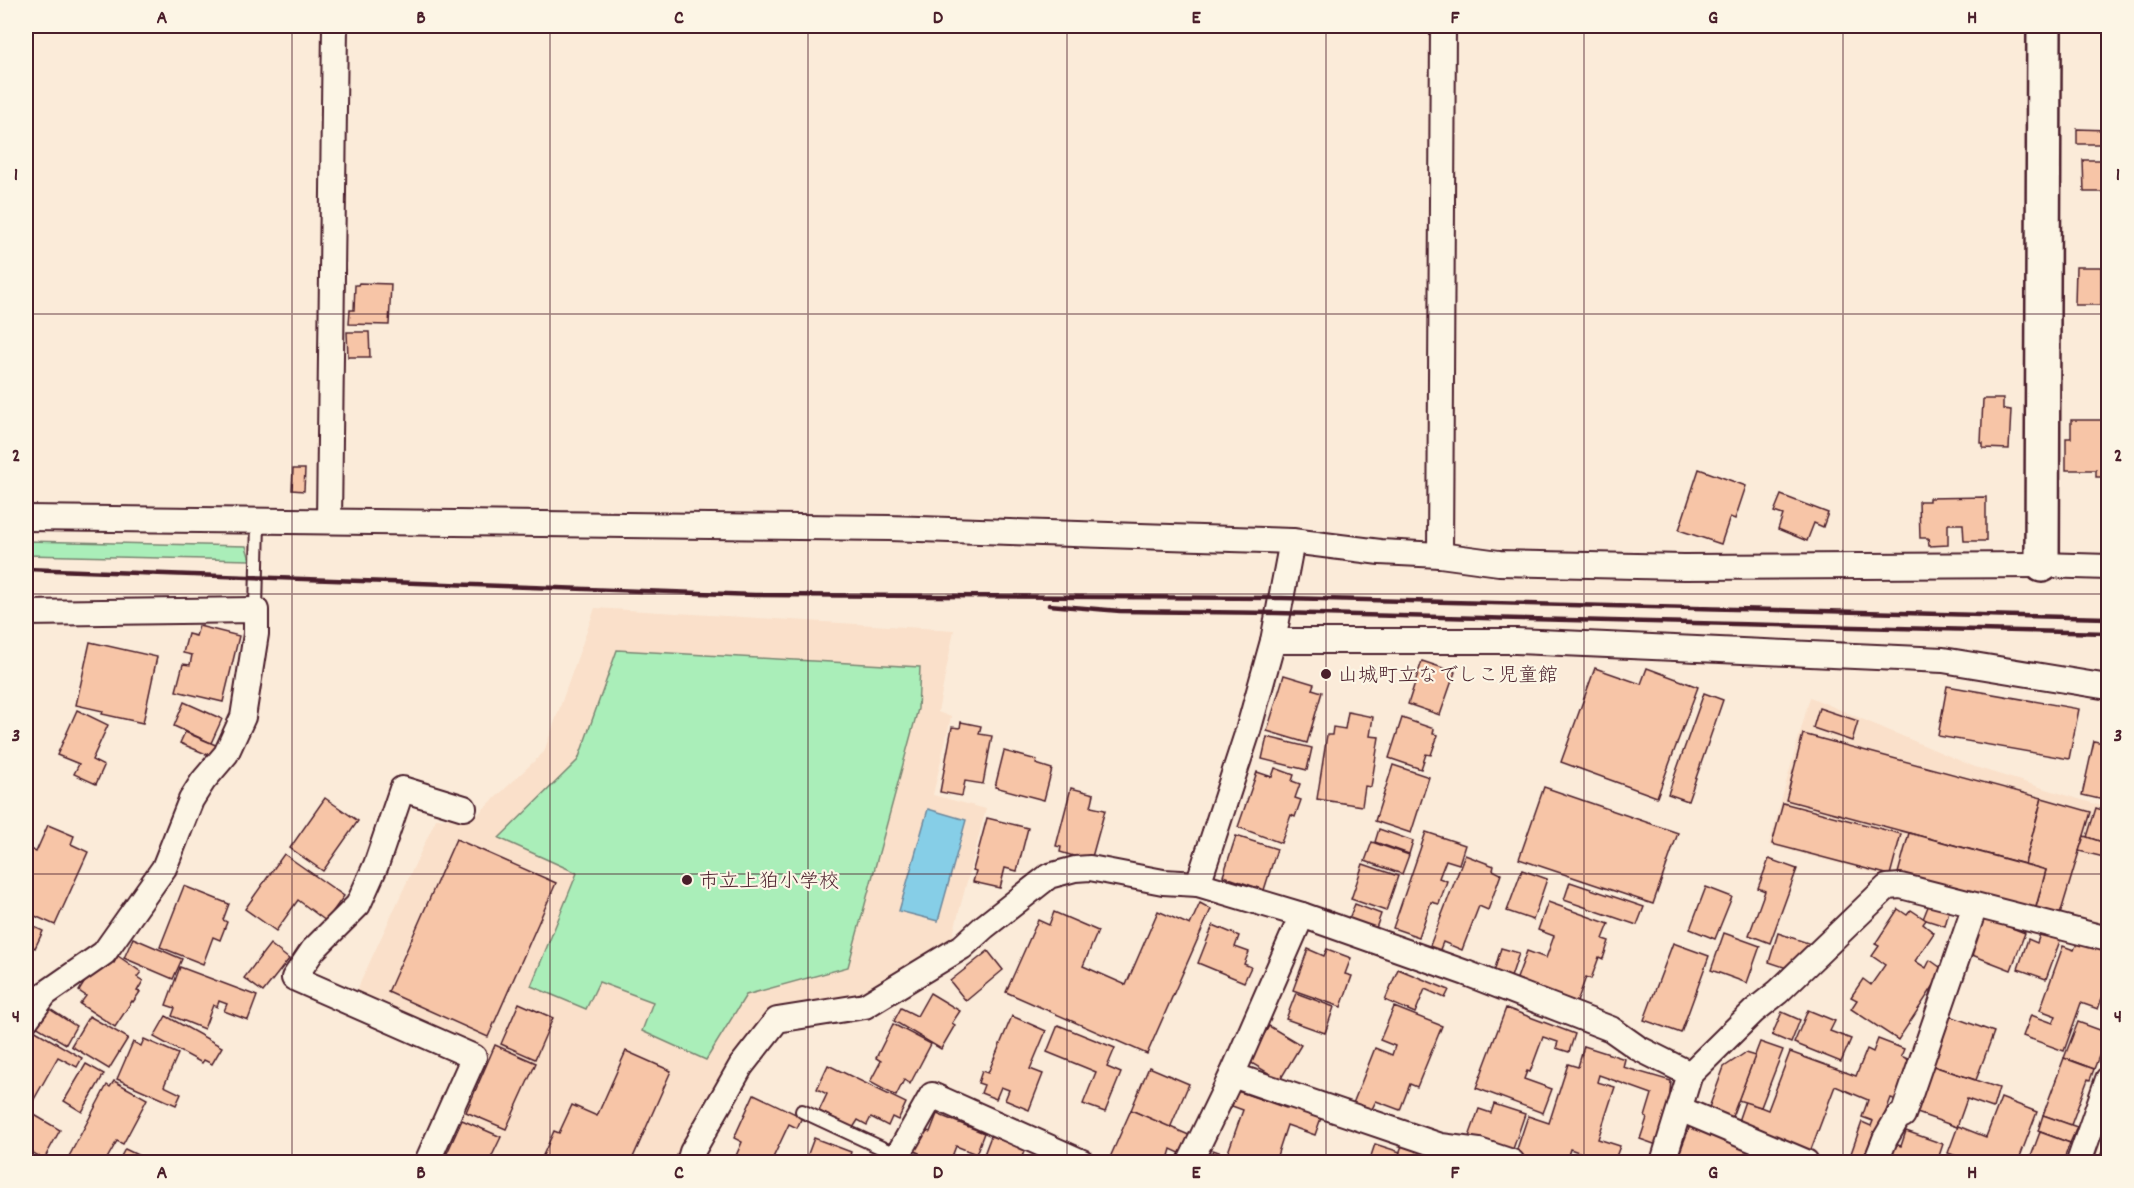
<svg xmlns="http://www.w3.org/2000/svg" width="2134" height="1188" font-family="Dekko,'Klee One',sans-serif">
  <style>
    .built { fill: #fae0ca }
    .green { fill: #aaeeb9; stroke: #7a8672; stroke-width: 1.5 }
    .water { fill: #86cee7; stroke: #6e889c; stroke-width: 1.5 }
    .building { fill: #f7c5a7; stroke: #4a1f2b; stroke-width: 1.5 }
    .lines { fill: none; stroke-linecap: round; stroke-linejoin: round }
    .lane-casing { stroke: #4a1f2b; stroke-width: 16 }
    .street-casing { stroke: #4a1f2b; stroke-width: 28 }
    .secondary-casing { stroke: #4a1f2b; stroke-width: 38 }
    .lane { stroke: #fcf5e5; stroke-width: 12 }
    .street { stroke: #fcf5e5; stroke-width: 24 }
    .secondary { stroke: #fcf5e5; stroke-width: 33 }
    .rail { stroke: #4a1f2b; stroke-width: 4.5 }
    .grid { fill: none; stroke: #4a1f2b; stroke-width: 1.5; stroke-opacity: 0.55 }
    .poi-dot { fill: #4a1f2b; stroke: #fcf5e5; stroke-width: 2 }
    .labels { text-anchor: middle; stroke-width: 4.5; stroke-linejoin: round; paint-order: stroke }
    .poi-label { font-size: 20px; fill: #4a1f2b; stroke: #fcf5e5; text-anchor: start }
    .neatline { fill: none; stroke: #4a1f2b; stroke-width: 2 }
    .grid-label { font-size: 20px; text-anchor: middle; font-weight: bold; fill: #4a1f2b }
  </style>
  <rect width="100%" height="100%" fill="#fbebd9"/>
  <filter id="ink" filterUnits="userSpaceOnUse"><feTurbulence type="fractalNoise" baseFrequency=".0167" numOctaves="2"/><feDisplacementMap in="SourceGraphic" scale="12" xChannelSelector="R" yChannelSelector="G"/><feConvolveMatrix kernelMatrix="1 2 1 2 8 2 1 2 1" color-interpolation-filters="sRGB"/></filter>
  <g filter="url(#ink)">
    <g class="built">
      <polygon points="595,608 954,630 938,712 951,717 933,795 986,809 951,942 882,994 759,1027 681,1162 435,1162 486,1053 355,994 436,819 477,815 544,752"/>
      <polygon points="1810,697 1975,767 2108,808 2108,936 1769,845"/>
    </g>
    <g class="green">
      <polygon points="26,541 246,546 250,560 26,555"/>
      <polygon points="617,650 920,667 918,709 848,967 746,995 706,1060 642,1031 653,1002 599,982 586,1009 531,986 577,873 499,838 578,760"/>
    </g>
    <polygon class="water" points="928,809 966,820 938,921 899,911"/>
    <g class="building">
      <polygon points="2077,129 2107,130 2107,144 2077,144"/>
      <polygon points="2083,160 2108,160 2108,192 2084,192"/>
      <polygon points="2076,267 2101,267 2101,305 2075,305"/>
      <polygon points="359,283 391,284 389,325 349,324 350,310 354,310 355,285 358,285"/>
      <polygon points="347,332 369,332 370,357 348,357"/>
      <polygon points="1983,399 2003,399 2003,409 2011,410 2009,449 1983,448 1983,443 1981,443"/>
      <polygon points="2071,420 2108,420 2108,477 2096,477 2096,470 2066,470 2066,438 2071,438"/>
      <polygon points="293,469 305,469 304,491 292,490"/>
      <polygon points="1699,469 1746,486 1735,519 1730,517 1721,544 1679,530"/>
      <polygon points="1781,495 1828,513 1823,527 1814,523 1807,541 1778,529 1783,515 1774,512"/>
      <polygon points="1986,497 1986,541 1964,541 1963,524 1948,524 1948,545 1929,546 1928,538 1920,538 1919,501 1929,501 1929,498"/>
      <polygon points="199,626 239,636 223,702 176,691 183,664 190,665 192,655 183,653 188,634 196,636"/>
      <polygon points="90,642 157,657 143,723 102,714 103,711 76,705"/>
      <polygon points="1422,661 1455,672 1440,715 1408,704"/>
      <polygon points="1595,668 1641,684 1647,668 1698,687 1657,797 1561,762"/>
      <polygon points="1284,675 1314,684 1312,689 1322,692 1307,743 1267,731"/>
      <polygon points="1947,686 2079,709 2069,759 1938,736"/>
      <polygon points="1704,693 1723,700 1688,801 1668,794"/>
      <polygon points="184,702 222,719 211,743 174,726"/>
      <polygon points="1819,708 1858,721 1852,741 1813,728"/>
      <polygon points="77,710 108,725 92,760 104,766 96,784 74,774 79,764 57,755"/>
      <polygon points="1348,712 1373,717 1370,736 1379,737 1371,787 1365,786 1362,806 1317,799 1327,735 1332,735 1333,727 1345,729"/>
      <polygon points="1402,718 1434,729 1433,734 1438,735 1431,755 1426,754 1421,769 1389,758"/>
      <polygon points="961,722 981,726 979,734 992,736 983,784 965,781 962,796 940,792 952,727 960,728"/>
      <polygon points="185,732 218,746 213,757 180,743"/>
      <polygon points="1803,734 2042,798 2025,864 1786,800"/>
      <polygon points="1267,737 1312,748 1307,770 1262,759"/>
      <polygon points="2094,741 2108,744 2108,801 2082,795"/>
      <polygon points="1004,751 1037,760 1036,764 1052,769 1044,800 995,787"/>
      <polygon points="1393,765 1429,777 1411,833 1375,821"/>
      <polygon points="1275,768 1294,775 1292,781 1300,784 1295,798 1301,800 1295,817 1291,815 1281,843 1238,827 1257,772 1272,777"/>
      <polygon points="1544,787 1678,833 1653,904 1519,859"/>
      <polygon points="1071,788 1094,794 1091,807 1105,810 1092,857 1088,856 1087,860 1060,852 1061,847 1056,846"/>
      <polygon points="325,798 358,821 323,871 290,848"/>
      <polygon points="2042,798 2091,812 2059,918 2035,911 2046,870 2025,864"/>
      <polygon points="1783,803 1901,834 1890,875 1772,844"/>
      <polygon points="2096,808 2108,812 2108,844 2087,837"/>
      <polygon points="987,818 1028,828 1017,871 1005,868 1000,888 973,882 976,871 973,870"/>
      <polygon points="48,825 74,836 71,844 88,852 55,925 26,912 26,847 36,852"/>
      <polygon points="1379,829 1413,841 1409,854 1375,842"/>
      <polygon points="1426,832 1465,845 1459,864 1446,860 1439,878 1447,881 1439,904 1431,902 1419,937 1393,928"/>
      <polygon points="1909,833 2046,870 2034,914 1897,877"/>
      <polygon points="1236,836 1277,849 1264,890 1223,876"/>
      <polygon points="2084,836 2108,844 2108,858 2079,851"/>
      <polygon points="456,839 556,883 488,1037 388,992"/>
      <polygon points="1372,842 1409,855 1402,874 1365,861"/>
      <polygon points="284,854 344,896 326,921 298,900 276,931 245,909"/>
      <polygon points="1465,855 1494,866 1493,870 1501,874 1488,910 1479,906 1462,950 1443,942 1439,952 1429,948"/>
      <polygon points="1769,859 1797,869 1770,943 1749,935 1765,891 1758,888"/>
      <polygon points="1363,864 1398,876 1386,911 1351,899"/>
      <polygon points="1522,870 1547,879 1533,920 1507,911"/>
      <polygon points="1570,882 1644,907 1637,925 1564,900"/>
      <polygon points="184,886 229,904 223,920 227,922 220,940 213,937 203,964 160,947"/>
      <polygon points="1706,887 1732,897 1715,939 1690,929"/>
      <polygon points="1548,902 1609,924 1603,939 1609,941 1603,959 1599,957 1591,979 1586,977 1577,1002 1516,981 1527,951 1546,958 1554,936 1538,930"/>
      <polygon points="1200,903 1211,909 1147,1054 1006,992 1038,920 1049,925 1054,912 1098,931 1083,966 1126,985 1158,911 1190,925"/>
      <polygon points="1355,904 1381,914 1375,931 1348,921"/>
      <polygon points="1929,904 1949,911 1945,926 1923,919"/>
      <polygon points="1898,909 1907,915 1911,910 1926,920 1923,924 1934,933 1915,961 1926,968 1930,960 1944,970 1898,1040 1851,1009 1857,1000 1851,997 1863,979 1871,985 1885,965 1872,956 1879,946 1875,944"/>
      <polygon points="1981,916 2025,933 2011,970 1967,953"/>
      <polygon points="26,923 43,931 35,948 26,944"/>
      <polygon points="1213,925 1239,936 1235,947 1249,952 1244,964 1251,967 1244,982 1198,963"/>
      <polygon points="2041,931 2061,938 2046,979 2018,969 2028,939 2037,943"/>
      <polygon points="1724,933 1760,946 1747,983 1711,970"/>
      <polygon points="1778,933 1811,944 1787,968 1769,962"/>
      <polygon points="133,938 182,959 173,979 124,958"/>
      <polygon points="2078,941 2108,952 2108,996 2107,1000 2102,998 2098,1009 2081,1003 2064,1051 2023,1036 2031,1015 2053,1023 2056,1016 2040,1010 2063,946 2074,950"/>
      <polygon points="1673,943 1709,956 1681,1033 1644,1020"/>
      <polygon points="270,944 289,959 263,992 244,978"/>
      <polygon points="1501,948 1519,953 1511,977 1494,972"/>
      <polygon points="1308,949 1324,956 1327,949 1351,958 1345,974 1352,976 1341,1007 1293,990"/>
      <polygon points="988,951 1003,970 966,1001 950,981"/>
      <polygon points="118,956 141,972 137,977 143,981 137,991 140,992 133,1002 132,1001 115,1027 80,1004 86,996 79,991 95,965 102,970 109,960 114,963"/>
      <polygon points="180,967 257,996 248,1020 224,1011 227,1004 219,1001 217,1007 213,1005 204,1029 172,1016 175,1008 166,1005"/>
      <polygon points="1398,969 1449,990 1445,998 1425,989 1415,1013 1385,1000"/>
      <polygon points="930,993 960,1011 952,1023 955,1025 941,1049 894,1021 901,1008 917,1016"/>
      <polygon points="1296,993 1334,1007 1325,1033 1286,1019"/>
      <polygon points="519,1003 553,1018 535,1059 501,1044"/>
      <polygon points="45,1006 76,1026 66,1044 34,1025"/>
      <polygon points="1394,1007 1442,1026 1417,1087 1410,1084 1400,1110 1376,1101 1370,1113 1352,1106 1375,1048 1392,1055 1395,1046 1380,1040"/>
      <polygon points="1506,1008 1575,1034 1569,1052 1556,1048 1558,1042 1543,1037 1530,1072 1527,1071 1524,1079 1552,1089 1543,1113 1476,1088"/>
      <polygon points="1808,1010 1835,1021 1830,1031 1851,1039 1841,1062 1794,1043"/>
      <polygon points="1782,1012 1800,1020 1791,1043 1772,1035"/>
      <polygon points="89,1016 128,1038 109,1069 71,1046"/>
      <polygon points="166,1016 222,1047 212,1064 204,1060 202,1063 154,1037"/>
      <polygon points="1012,1016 1046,1031 1030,1069 1043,1074 1029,1110 1005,1100 1009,1090 1001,1087 996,1099 981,1093 984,1085 978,1083 982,1071 988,1073"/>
      <polygon points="1950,1016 1994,1032 1976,1080 1933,1066"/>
      <polygon points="2078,1022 2108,1033 2094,1069 2064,1058"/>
      <polygon points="893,1024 931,1044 910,1084 904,1080 896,1096 870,1082 881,1061 876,1058"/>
      <polygon points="1058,1025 1115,1048 1107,1067 1121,1073 1105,1112 1083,1104 1096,1072 1047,1052"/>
      <polygon points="1269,1026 1301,1045 1280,1080 1248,1061"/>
      <polygon points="32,1029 82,1058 77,1067 58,1057 33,1101 26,1097 26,1041"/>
      <polygon points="144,1039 178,1054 164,1086 181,1094 176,1105 117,1079 133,1042 141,1046"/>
      <polygon points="1878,1039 1904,1049 1901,1056 1914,1062 1900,1101 1891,1098 1867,1162 1848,1162 1862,1122 1871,1126 1873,1121 1862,1117 1868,1100 1835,1086 1810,1152 1737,1124 1745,1101 1768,1110 1790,1052 1856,1076 1867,1049 1873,1052"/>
      <polygon points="1760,1042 1783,1050 1761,1107 1738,1100"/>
      <polygon points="495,1045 536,1063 506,1129 466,1112"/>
      <polygon points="1584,1046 1625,1059 1623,1067 1671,1081 1668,1114 1657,1145 1640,1139 1647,1118 1645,1117 1652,1094 1599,1075 1597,1082 1615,1087 1598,1139 1620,1146 1614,1162 1585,1162 1587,1155 1570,1149 1566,1162 1539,1162 1515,1155 1528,1116 1549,1123 1568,1064 1578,1067"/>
      <polygon points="626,1051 671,1071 631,1162 540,1162 554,1131 559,1133 572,1105 597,1116"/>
      <polygon points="1745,1053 1755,1056 1730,1122 1707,1113 1724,1067"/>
      <polygon points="2064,1058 2094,1069 2090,1080 2088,1079 2071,1125 2043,1115"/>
      <polygon points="86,1064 104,1074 82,1112 64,1101"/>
      <polygon points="828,1065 906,1103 898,1120 892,1117 888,1126 871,1117 867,1125 858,1120 853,1128 819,1111 827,1094 817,1089"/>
      <polygon points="1933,1066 1999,1088 1993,1108 1967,1099 1957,1127 1917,1113"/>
      <polygon points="1149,1067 1189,1084 1170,1128 1131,1110"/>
      <polygon points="114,1081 147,1099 123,1144 117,1141 105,1162 66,1162 107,1085 110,1087"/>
      <polygon points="1237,1091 1286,1108 1288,1103 1322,1115 1315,1135 1287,1125 1275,1162 1208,1162 1213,1150 1227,1155 1243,1110 1232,1106"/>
      <polygon points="754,1094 802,1117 797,1128 789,1124 771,1162 744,1162 735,1158 742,1142 734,1138"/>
      <polygon points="2001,1098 2037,1112 2018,1162 1974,1162 1948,1153 1958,1126 1986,1137"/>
      <polygon points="1494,1104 1525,1114 1512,1152 1469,1137 1479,1109 1491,1113"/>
      <polygon points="26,1110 60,1130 44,1159 26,1149"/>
      <polygon points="1131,1110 1191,1136 1184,1155 1171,1149 1169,1156 1173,1158 1171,1162 1108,1162"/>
      <polygon points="937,1114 984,1133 976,1154 956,1146 950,1162 932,1162 917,1157 919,1153 912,1150 920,1128 930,1132"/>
      <polygon points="2043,1115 2077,1127 2070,1143 2038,1131"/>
      <polygon points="462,1120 501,1137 489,1162 443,1162"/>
      <polygon points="1691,1123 1779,1162 1748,1162 1741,1160 1740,1162 1676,1162"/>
      <polygon points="1906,1131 1943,1144 1938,1159 1946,1162 1889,1162 1895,1144 1901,1146"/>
      <polygon points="2040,1132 2070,1143 2063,1162 2029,1162"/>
      <polygon points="991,1136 1025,1149 1020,1162 973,1162 976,1155 983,1157"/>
      <polygon points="814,1138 851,1152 848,1162 805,1162"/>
      <polygon points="1404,1140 1415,1149 1455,1162 1456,1157 1468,1161 1467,1162 1396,1162"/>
      <polygon points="1375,1144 1400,1152 1396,1162 1369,1162"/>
      <polygon points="2105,1144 2108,1145 2108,1162 2098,1162"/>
      <polygon points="125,1149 152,1162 118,1162"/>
    </g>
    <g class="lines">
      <defs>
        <g id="lane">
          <polyline points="256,610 258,521"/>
          <polyline points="802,1111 897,1155"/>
        </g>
        <g id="street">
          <polyline points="26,518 889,528 1292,541 1380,552 1440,555 1499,563 1684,567 2042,565 2108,567"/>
          <polyline points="329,521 335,26"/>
          <polyline points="1440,555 1443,26"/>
          <polyline points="26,613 256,610 256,634 243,717 226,754 203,781 191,800 164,868 104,953 45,994 26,1020"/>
          <polyline points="1273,641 1292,541"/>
          <polyline points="1198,884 1248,731 1273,641 1516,641 1943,660 2108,687"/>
          <polyline points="1690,1074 1754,1011 1778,992 1887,887 1901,886 2108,939"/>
          <polyline points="1232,1075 1441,1146 1479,1151 1512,1162"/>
          <polyline points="1680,1109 1806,1162"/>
          <polyline points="427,1162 474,1057 294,978 313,950 358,905 376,865 402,789 464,808"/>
          <polyline points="689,1162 692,1152 741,1066 777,1020 865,1006 962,947 984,927 1049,876 1075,869 1090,868 1163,882 1198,884 1302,915 1466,973 1611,1029 1638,1048 1690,1074 1663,1162"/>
          <polyline points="894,1162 932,1095 1082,1162"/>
          <polyline points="1190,1162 1232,1075 1302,915"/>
          <polyline points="1876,1162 1885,1139 1898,1117 1903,1115 1975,906"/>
          <polyline points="2079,1162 2108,1079"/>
        </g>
        <polyline id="secondary" points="2042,565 2044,26"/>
      </defs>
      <use href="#lane" class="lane-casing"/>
      <use href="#street" class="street-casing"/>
      <use href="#secondary" class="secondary-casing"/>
      <use href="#lane" class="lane"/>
      <use href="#street" class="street"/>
      <use href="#secondary" class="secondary"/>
      <g class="rail">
        <polyline points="26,569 755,595 1282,598 2108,618"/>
        <polyline points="1049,605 1120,611 1277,613 2108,633"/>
      </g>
    </g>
  </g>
  <path class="grid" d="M292,26V1162M550,26V1162M808,26V1162M1067,26V1162M1326,26V1162M1584,26V1162M1843,26V1162M26,314H2108M26,594H2108M26,874H2108"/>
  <g class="poi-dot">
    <circle cx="1326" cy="674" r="6"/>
    <circle cx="687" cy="880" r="6"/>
  </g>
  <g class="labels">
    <g class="poi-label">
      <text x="1338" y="681">山城町立なでしこ児童館</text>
      <text x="699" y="887">市立上狛小学校</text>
    </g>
  </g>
  <rect width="2134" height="1188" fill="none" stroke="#fcf5e5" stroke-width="66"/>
  <rect x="33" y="33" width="2068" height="1122" class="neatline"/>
  <g class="grid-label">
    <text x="162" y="23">A</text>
    <text x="421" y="23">B</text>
    <text x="679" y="23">C</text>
    <text x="938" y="23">D</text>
    <text x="1196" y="23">E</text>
    <text x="1455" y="23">F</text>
    <text x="1713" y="23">G</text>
    <text x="1972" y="23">H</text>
    <text x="16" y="180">1</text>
    <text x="2118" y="180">1</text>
    <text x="16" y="461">2</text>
    <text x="2118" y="461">2</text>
    <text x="16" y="741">3</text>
    <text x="2118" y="741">3</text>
    <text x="16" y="1022">4</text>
    <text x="2118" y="1022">4</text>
    <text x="162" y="1178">A</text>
    <text x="421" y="1178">B</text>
    <text x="679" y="1178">C</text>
    <text x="938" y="1178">D</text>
    <text x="1196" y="1178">E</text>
    <text x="1455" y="1178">F</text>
    <text x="1713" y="1178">G</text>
    <text x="1972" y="1178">H</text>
  </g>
</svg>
